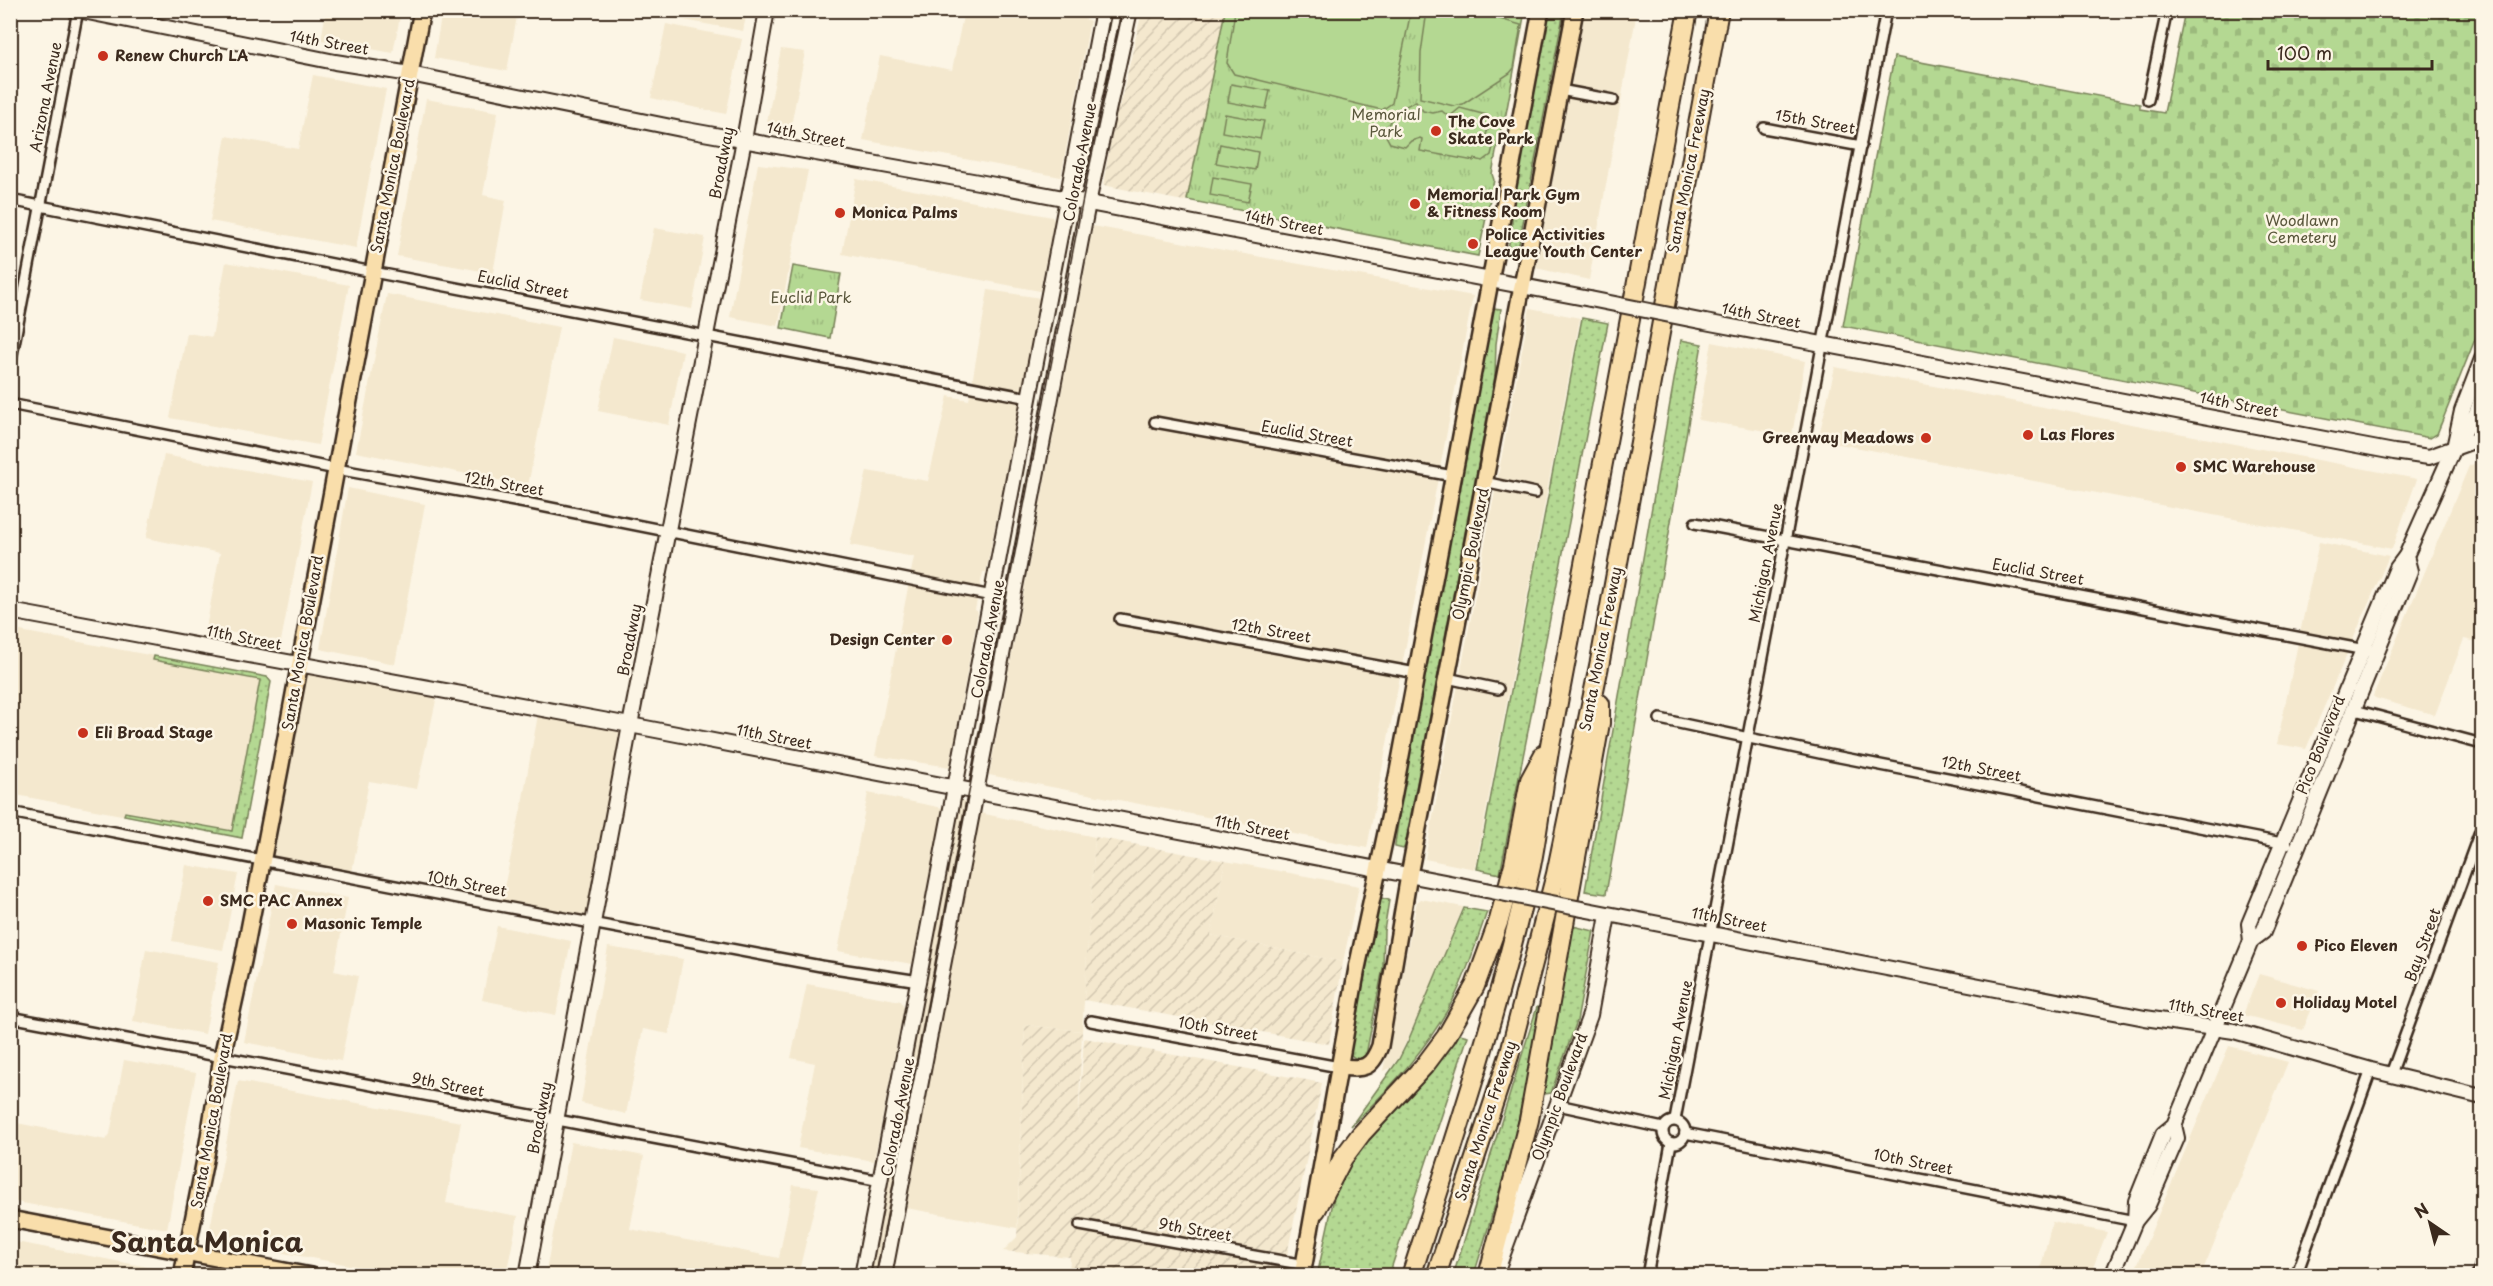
<svg xmlns="http://www.w3.org/2000/svg" width="2493" height="1286" font-family="'Playpen Sans',sans-serif">
  <style>
    .built { fill: #f4e8ce }
    .industrial { fill: url(#industrial-furrows) }
    .grass { fill: url(#grass-dots); stroke: #788158; stroke-width: 1.5 }
    .cemetery { fill: url(#cemetery-stones); stroke: #788158; stroke-width: 1.5 }
    .park { fill: url(#park-tufts); stroke: #788158; stroke-width: 1.5 }
    .pitch { fill: #b4d892; stroke: #788158; stroke-width: 1.5 }
    .lines { fill: none; stroke-linecap: round; stroke-linejoin: round }
    .street-casing { stroke: #3b2a1e; stroke-width: 14 }
    .secondary-casing { stroke: #3b2a1e; stroke-width: 18 }
    .primary-casing { stroke: #3b2a1e; stroke-width: 20 }
    .highway-casing { stroke: #3b2a1e; stroke-width: 22 }
    .street { stroke: #fcf5e5; stroke-width: 9 }
    .secondary { stroke: #fcf5e5; stroke-width: 14 }
    .primary { stroke: #f9deab; stroke-width: 15 }
    .highway { stroke: #f9deab; stroke-width: 18 }
    .tram { stroke: #3b2a1e; stroke-width: 1.5 }
    .secondary-bridge-casing { stroke: #3b2a1e; stroke-width: 18; stroke-linecap: butt }
    .secondary-bridge { stroke: #fcf5e5; stroke-width: 14 }
    .poi-dot { fill: #c8321e; stroke: #fcf5e5; stroke-width: 2 }
    .labels { text-anchor: middle; stroke-width: 5; stroke-linejoin: round; paint-order: stroke }
    .street-label { font-size: 15px; fill: #3b2a1e; stroke: #fcf5e5 }
    .poi-label { font-size: 15px; font-weight: bold; fill: #3b2a1e; stroke: #fcf5e5; text-anchor: start }
    .park-label { font-size: 15px; fill: #59563b; stroke: #fcf5e5 }
    .town-label { font-size: 27px; font-weight: bold; fill: #3b2a1e; stroke: #fcf5e5 }
  </style>
  <defs>
    <pattern id="industrial-furrows" width="10" height="10" patternUnits="userSpaceOnUse" patternTransform="scale(1.5)"><rect width="10" height="10" fill="#f4e8ce"/><path d="M-1 1l2-2M0 10L10 0M9 11l2-2" fill="none" stroke="#d2c7b0"/></pattern>
    <pattern id="grass-dots" width="8" height="8" patternUnits="userSpaceOnUse" patternTransform="scale(1.5)"><rect width="8" height="8" fill="#b4d892"/><path d="M2 2h.1M6 6h.1" fill="none" stroke="#9cba7d" stroke-width="1.8" stroke-linecap="round"/></pattern>
    <pattern id="cemetery-stones" width="16" height="16" patternUnits="userSpaceOnUse" patternTransform="scale(1.5)"><rect width="16" height="16" fill="#b4d892"/><path d="M2 7V4a2 2 0 0 1 4 0v3zM10 15v-3a2 2 0 0 1 4 0v3z" fill="#9cba7d"/></pattern>
    <pattern id="park-tufts" width="24" height="20" patternUnits="userSpaceOnUse" patternTransform="scale(1.5)"><rect width="24" height="20" fill="#b4d892"/><path d="M3 7l-1-3M5 7V3M7 7l1-3M15 17l-1-3M17 17v-4M19 17l1-3" fill="none" stroke="#9cba7d"/></pattern>
  </defs>
  <rect width="100%" height="100%" fill="#fcf5e5"/>
  <filter id="ink" filterUnits="userSpaceOnUse"><feTurbulence type="fractalNoise" baseFrequency=".0167" numOctaves="2"/><feDisplacementMap in="SourceGraphic" scale="12" xChannelSelector="R" yChannelSelector="G"/><feConvolveMatrix kernelMatrix="1 2 1 2 8 2 1 2 1" color-interpolation-filters="sRGB"/></filter>
  <g filter="url(#ink)">
    <g class="built">
      <polygon points="326,11 401,11 393,53 321,40"/>
      <polygon points="442,11 518,11 507,71 434,58"/>
      <polygon points="669,11 669,10 747,11 743,31 668,17"/>
      <polygon points="964,11 1087,11 1085,19 1090,21 1061,177 863,140 880,56 952,70"/>
      <polygon points="1585,11 1637,11 1589,280 1536,268"/>
      <polygon points="666,24 742,39 726,114 651,98"/>
      <polygon points="781,49 805,52 791,126 767,122"/>
      <polygon points="313,75 386,89 356,248 210,221 226,136 298,149"/>
      <polygon points="426,99 498,112 483,195 506,200 493,273 397,256"/>
      <polygon points="758,164 808,170 778,326 730,317"/>
      <polygon points="856,179 1052,217 1054,220 1040,291 842,254"/>
      <polygon points="1093,226 1473,296 1367,848 989,775"/>
      <polygon points="654,228 705,237 692,309 640,300"/>
      <polygon points="226,262 349,285 318,445 170,418 187,333 212,337"/>
      <polygon points="988,290 1041,298 986,572 983,572 975,610 978,612 950,767 875,756 914,557 850,545 867,471 928,481 948,396 969,400"/>
      <polygon points="387,294 559,327 528,486 356,452"/>
      <polygon points="1530,308 1580,318 1475,869 1425,859"/>
      <polygon points="613,337 683,351 669,425 598,411"/>
      <polygon points="1712,342 1805,361 1792,435 1698,420"/>
      <polygon points="1835,367 2417,479 2392,549 1818,440"/>
      <polygon points="164,455 312,482 281,641 206,628 220,553 146,538"/>
      <polygon points="2482,460 2482,643 2464,639 2435,715 2375,698 2373,696 2469,466"/>
      <polygon points="348,488 425,504 395,664 320,649"/>
      <polygon points="2319,542 2389,556 2306,749 2277,744"/>
      <polygon points="10,629 267,677 271,682 242,838 11,794"/>
      <polygon points="299,665 438,691 417,789 369,781 351,877 262,861"/>
      <polygon points="539,709 630,725 594,922 500,906 521,809"/>
      <polygon points="868,793 943,808 912,964 838,951"/>
      <polygon points="958,800 970,802 880,1275 867,1276"/>
      <polygon points="980,813 1095,837 1082,1031 1025,1025 1017,1228 906,1208"/>
      <polygon points="1225,861 1359,886 1343,962 1211,935"/>
      <polygon points="186,865 238,874 223,950 172,941"/>
      <polygon points="276,884 348,898 334,971 358,976 341,1061 244,1042"/>
      <polygon points="1421,899 1463,907 1433,984 1399,1057 1391,1068 1383,1071 1417,902"/>
      <polygon points="497,926 571,941 556,1015 482,1000"/>
      <polygon points="608,947 683,959 669,1034 643,1029 626,1114 581,1103"/>
      <polygon points="146,949 219,962 205,1034 133,1021"/>
      <polygon points="2259,974 2319,991 2303,1030 2243,1015"/>
      <polygon points="807,984 901,1001 904,1007 874,1161 798,1148 815,1063 791,1058"/>
      <polygon points="2229,1046 2288,1062 2201,1275 2133,1275"/>
      <polygon points="124,1060 196,1073 167,1229 11,1201 11,1122 106,1140 110,1134"/>
      <polygon points="238,1081 461,1122 446,1203 518,1216 506,1275 404,1275 208,1239"/>
      <polygon points="571,1142 644,1156 630,1229 779,1258 793,1185 819,1188 798,1275 545,1275"/>
      <polygon points="2052,1222 2107,1232 2090,1275 2039,1275"/>
      <polygon points="11,1241 158,1269 157,1275 11,1275"/>
    </g>
    <g class="industrial">
      <polygon points="1142,11 1225,11 1187,200 1183,201 1103,185 1116,111 1120,105"/>
      <polygon points="1095,837 1225,861 1211,935 1343,962 1329,1044 1084,1000"/>
      <polygon points="1025,1025 1082,1031 1078,1128 1084,1038 1322,1083 1283,1275 1069,1275 1070,1257 1003,1251 1017,1237"/>
    </g>
    <g class="grass">
      <polygon points="1548,11 1564,11 1516,259 1507,255 1512,226 1512,198"/>
      <polygon points="1493,308 1501,309 1496,344 1495,376 1405,846 1403,849 1395,847 1395,844 1400,810 1400,783"/>
      <polygon points="1582,318 1608,323 1500,874 1477,869"/>
      <polygon points="1681,340 1702,344 1606,894 1585,891"/>
      <polygon points="154,656 267,677 271,682 242,838 124,815 125,812 232,831 260,680 153,660"/>
      <path d="M1381,898L1389,900L1384,931L1383,968L1366,1055C1359,1060 1356,1060 1350,1054L1349,1050Z"/>
      <path d="M1464,908L1487,912C1477,939 1469,968 1456,994C1431,1045 1392,1086 1351,1126L1399,1059L1408,1041Z"/>
      <polygon points="1573,926 1594,931 1577,1021 1551,1093 1544,1094"/>
      <polygon points="1537,1007 1542,1009 1513,1145 1474,1275 1453,1276"/>
      <polygon points="1456,1033 1468,1036 1389,1275 1317,1276 1335,1193 1355,1152"/>
    </g>
    <polygon class="cemetery" points="2185,11 2482,11 2482,322 2437,434 2430,438 1843,326 1894,57 2140,104 2140,109 2164,113"/>
    <g class="park">
      <polygon points="1225,11 1525,11 1506,114 1499,136 1492,174 1494,180 1478,256 1187,200"/>
      <polygon points="793,266 841,274 830,338 781,328"/>
    </g>
    <g class="pitch">
      <polygon points="1235,11 1411,11 1392,103 1382,110 1234,74 1227,63"/>
      <polygon points="1427,11 1472,11 1521,25 1514,68 1510,73 1463,104 1454,106 1420,98 1421,53"/>
      <polygon points="1231,84 1270,91 1266,109 1228,102"/>
      <path d="M1416,101L1423,111L1433,113L1442,111L1449,117L1460,108L1486,115L1490,123L1486,135L1493,147L1491,155L1483,161L1475,159L1474,161L1420,151L1422,139L1420,138L1411,141L1405,147L1390,143L1386,136C1385,119 1402,107 1416,101Z"/>
      <polygon points="1225,114 1264,121 1260,139 1222,132"/>
      <polygon points="1220,144 1258,152 1255,170 1216,163"/>
      <polygon points="1213,177 1252,184 1248,202 1210,195"/>
    </g>
    <g class="lines">
      <defs>
        <g id="street">
          <polyline points="1560,90 1613,100"/>
          <polyline points="2148,100 2167,10"/>
          <polyline points="1764,128 1861,146"/>
          <polyline points="10,200 373,272 1029,398"/>
          <polyline points="10,365 78,10"/>
          <polyline points="10,404 336,469 531,504 992,596"/>
          <polyline points="1155,422 1453,476"/>
          <polyline points="1484,482 1535,493"/>
          <polyline points="1695,523 2376,652"/>
          <polyline points="1120,619 1416,673"/>
          <polyline points="1447,678 1498,689"/>
          <polyline points="2351,709 2482,744"/>
          <polyline points="1660,719 1829,755 2287,844"/>
          <polyline points="10,812 500,906 821,966 919,981"/>
          <polyline points="10,1017 881,1181"/>
          <polyline points="1091,1021 1339,1067"/>
          <polyline points="2391,1074 2482,826"/>
          <polyline points="1558,1105 1663,1128"/>
          <polyline points="1675,1120 1886,10"/>
          <circle cx="1674" cy="1132" r="11"/>
          <polyline points="1685,1133 2135,1221"/>
          <polyline points="1080,1225 1305,1265"/>
          <polyline points="1647,1276 1671,1143"/>
          <polyline points="2296,1276 2371,1070"/>
          <polyline points="2477,1276 2482,1261"/>
        </g>
        <g id="secondary">
          <polyline points="78,10 335,62 410,74 681,129 995,185 1590,299"/>
          <polyline points="1705,322 2394,452 2429,457 2482,438"/>
          <polyline points="2460,438 2476,414 2482,397"/>
          <polyline points="10,611 630,725 1486,890"/>
          <polyline points="1582,909 2145,1018 2234,1031 2371,1070 2482,1097"/>
          <polyline points="2251,941 2249,924 2397,568 2406,556 2454,448 2462,411 2482,359"/>
          <polyline points="2135,1221 2136,1201 2163,1134 2174,1125 2251,941 2263,932 2410,571 2406,556"/>
          <polyline points="1497,1270 1590,1015 1608,915"/>
          <polyline points="527,1276 630,725 744,140 767,10"/>
          <polyline points="862,1276 1103,10"/>
          <polyline points="884,1276 1088,203 1130,10"/>
          <polyline points="2112,1276 2135,1221 2148,1205 2177,1138 2174,1125"/>
        </g>
        <g id="primary">
          <path d="M1339,1067C1363,1069 1371,1070 1380,1046L1409,875L1575,10"/>
          <polyline points="10,1219 311,1276"/>
          <polyline points="182,1276 206,1155 222,1057 243,961 281,764 422,10"/>
          <polyline points="1302,1276 1357,968 1390,814 1541,10"/>
        </g>
        <g id="highway">
          <polyline points="1316,1210 1343,1158 1361,1134 1425,1065 1446,1037 1475,986 1499,920 1514,864 1530,780 1544,754"/>
          <path d="M1411,1276C1455,1140 1500,1005 1531,866C1539,826 1543,785 1550,745L1688,10"/>
          <polyline points="1436,1276 1509,1056 1556,874 1600,661 1719,10"/>
          <polyline points="1488,1276 1529,1120 1600,723 1600,704"/>
        </g>
      </defs>
      <use href="#street" class="street-casing"/>
      <use href="#secondary" class="secondary-casing"/>
      <use href="#primary" class="primary-casing"/>
      <use href="#highway" class="highway-casing"/>
      <use href="#street" class="street"/>
      <use href="#secondary" class="secondary"/>
      <use href="#primary" class="primary"/>
      <use href="#highway" class="highway"/>
      <g class="tram">
        <polyline points="1102,61 1112,10"/>
        <polyline points="876,1276 1086,183 1123,10"/>
      </g>
      <defs>
        <g id="secondary-bridge">
          <polyline points="1590,299 1705,322"/>
          <polyline points="1486,890 1582,909"/>
        </g>
      </defs>
      <use href="#secondary-bridge" class="secondary-bridge-casing"/>
      <use href="#secondary-bridge" class="secondary-bridge"/>
    </g>
  </g>
  <g class="poi-dot">
    <circle cx="103" cy="56" r="6"/>
    <circle cx="1436" cy="131" r="6"/>
    <circle cx="1415" cy="204" r="6"/>
    <circle cx="840" cy="213" r="6"/>
    <circle cx="1473" cy="244" r="6"/>
    <circle cx="2028" cy="435" r="6"/>
    <circle cx="1926" cy="438" r="6"/>
    <circle cx="2181" cy="467" r="6"/>
    <circle cx="947" cy="640" r="6"/>
    <circle cx="83" cy="733" r="6"/>
    <circle cx="208" cy="901" r="6"/>
    <circle cx="292" cy="924" r="6"/>
    <circle cx="2302" cy="946" r="6"/>
    <circle cx="2281" cy="1003" r="6"/>
  </g>
  <g class="labels">
    <g class="street-label">
      <text transform="translate(329 43) rotate(10)" y="5">14th Street</text>
      <text transform="translate(46 97) rotate(-79)" y="5">Arizona Avenue</text>
      <text transform="translate(1815 122) rotate(10)" y="5">15th Street</text>
      <text transform="translate(806 135) rotate(11)" y="5">14th Street</text>
      <text transform="translate(1080 162) rotate(-79)" y="5">Colorado Avenue</text>
      <text transform="translate(722 163) rotate(-79)" y="5">Broadway</text>
      <text transform="translate(393 166) rotate(-79)" y="5">Santa Monica Boulevard</text>
      <text transform="translate(1689 171) rotate(-79)" y="5">Santa Monica Freeway</text>
      <text transform="translate(1284 223) rotate(11)" y="5">14th Street</text>
      <text transform="translate(523 285) rotate(11)" y="5">Euclid Street</text>
      <text transform="translate(1761 316) rotate(11)" y="5">14th Street</text>
      <text transform="translate(2239 405) rotate(11)" y="5">14th Street</text>
      <text transform="translate(1307 434) rotate(10)" y="5">Euclid Street</text>
      <text transform="translate(504 484) rotate(10)" y="5">12th Street</text>
      <text transform="translate(1471 554) rotate(-79)" y="5">Olympic Boulevard</text>
      <text transform="translate(1766 563) rotate(-79)" y="5">Michigan Avenue</text>
      <text transform="translate(2038 572) rotate(10)" y="5">Euclid Street</text>
      <text transform="translate(1271 631) rotate(10)" y="5">12th Street</text>
      <text transform="translate(244 638) rotate(11)" y="5">11th Street</text>
      <text transform="translate(988 639) rotate(-79)" y="5">Colorado Avenue</text>
      <text transform="translate(630 640) rotate(-79)" y="5">Broadway</text>
      <text transform="translate(303 643) rotate(-80)" y="5">Santa Monica Boulevard</text>
      <text transform="translate(1601 649) rotate(-79)" y="5">Santa Monica Freeway</text>
      <text transform="translate(774 737) rotate(11)" y="5">11th Street</text>
      <text transform="translate(2321 745) rotate(-68)" y="5">Pico Boulevard</text>
      <text transform="translate(1981 769) rotate(11)" y="5">12th Street</text>
      <text transform="translate(1252 828) rotate(11)" y="5">11th Street</text>
      <text transform="translate(467 884) rotate(11)" y="5">10th Street</text>
      <text transform="translate(1729 920) rotate(11)" y="5">11th Street</text>
      <text transform="translate(2423 945) rotate(-70)" y="5">Bay Street</text>
      <text transform="translate(2206 1011) rotate(10)" y="5">11th Street</text>
      <text transform="translate(1218 1029) rotate(10)" y="5">10th Street</text>
      <text transform="translate(1676 1040) rotate(-79)" y="5">Michigan Avenue</text>
      <text transform="translate(448 1085) rotate(11)" y="5">9th Street</text>
      <text transform="translate(1560 1097) rotate(-70)" y="5">Olympic Boulevard</text>
      <text transform="translate(898 1117) rotate(-79)" y="5">Colorado Avenue</text>
      <text transform="translate(540 1118) rotate(-79)" y="5">Broadway</text>
      <text transform="translate(212 1121) rotate(-80)" y="5">Santa Monica Boulevard</text>
      <text transform="translate(1486 1121) rotate(-72)" y="5">Santa Monica Freeway</text>
      <text transform="translate(1913 1162) rotate(11)" y="5">10th Street</text>
      <text transform="translate(1195 1230) rotate(10)" y="5">9th Street</text>
    </g>
    <g class="poi-label">
      <text x="115" y="61">Renew Church LA</text>
      <text x="1448" y="127">The Cove<tspan x="1448" dy="17">Skate Park</tspan></text>
      <text x="1427" y="200">Memorial Park Gym<tspan x="1427" dy="17">&amp; Fitness Room</tspan></text>
      <text x="852" y="218">Monica Palms</text>
      <text x="1485" y="240">Police Activities<tspan x="1485" dy="17">League Youth Center</tspan></text>
      <text x="2040" y="440">Las Flores</text>
      <text x="1914" y="443" text-anchor="end">Greenway Meadows</text>
      <text x="2193" y="472">SMC Warehouse</text>
      <text x="935" y="645" text-anchor="end">Design Center</text>
      <text x="95" y="738">Eli Broad Stage</text>
      <text x="220" y="906">SMC PAC Annex</text>
      <text x="304" y="929">Masonic Temple</text>
      <text x="2314" y="951">Pico Eleven</text>
      <text x="2293" y="1008">Holiday Motel</text>
    </g>
    <g class="park-label">
      <text x="1386" y="120">Memorial<tspan x="1386" dy="17">Park</tspan></text>
      <text x="2302" y="226">Woodlawn<tspan x="2302" dy="17">Cemetery</tspan></text>
      <text x="811" y="303">Euclid Park</text>
    </g>
    <g class="town-label">
      <text x="207" y="1252">Santa Monica</text>
    </g>
  </g>
  <rect width="2493" height="1286" fill="none" stroke="#fcf5e5" stroke-width="36"/>
  <rect x="18" y="18" width="2457" height="1250" fill="none" stroke="#3b2a1e" stroke-width="2" filter="url(#ink)"/>
  <g transform="translate(2430 1223) rotate(325)" stroke="#fcf5e5" stroke-width="4.5" paint-order="stroke">
  <path d="M0-4.5L10 22L0 15L-10 22Z" fill="#3b2a1e"/>
  <text y="-9" font-size="16" font-weight="bold" text-anchor="middle" fill="#3b2a1e">N</text>
  </g>
  <path d="M2268 60v9h164v-9" fill="none" stroke="#3b2a1e" stroke-width="3"/>
  <text x="2277" y="60" font-size="18" fill="#3b2a1e" stroke="#fcf5e5" stroke-width="4.5" paint-order="stroke">100 m</text>
</svg>
